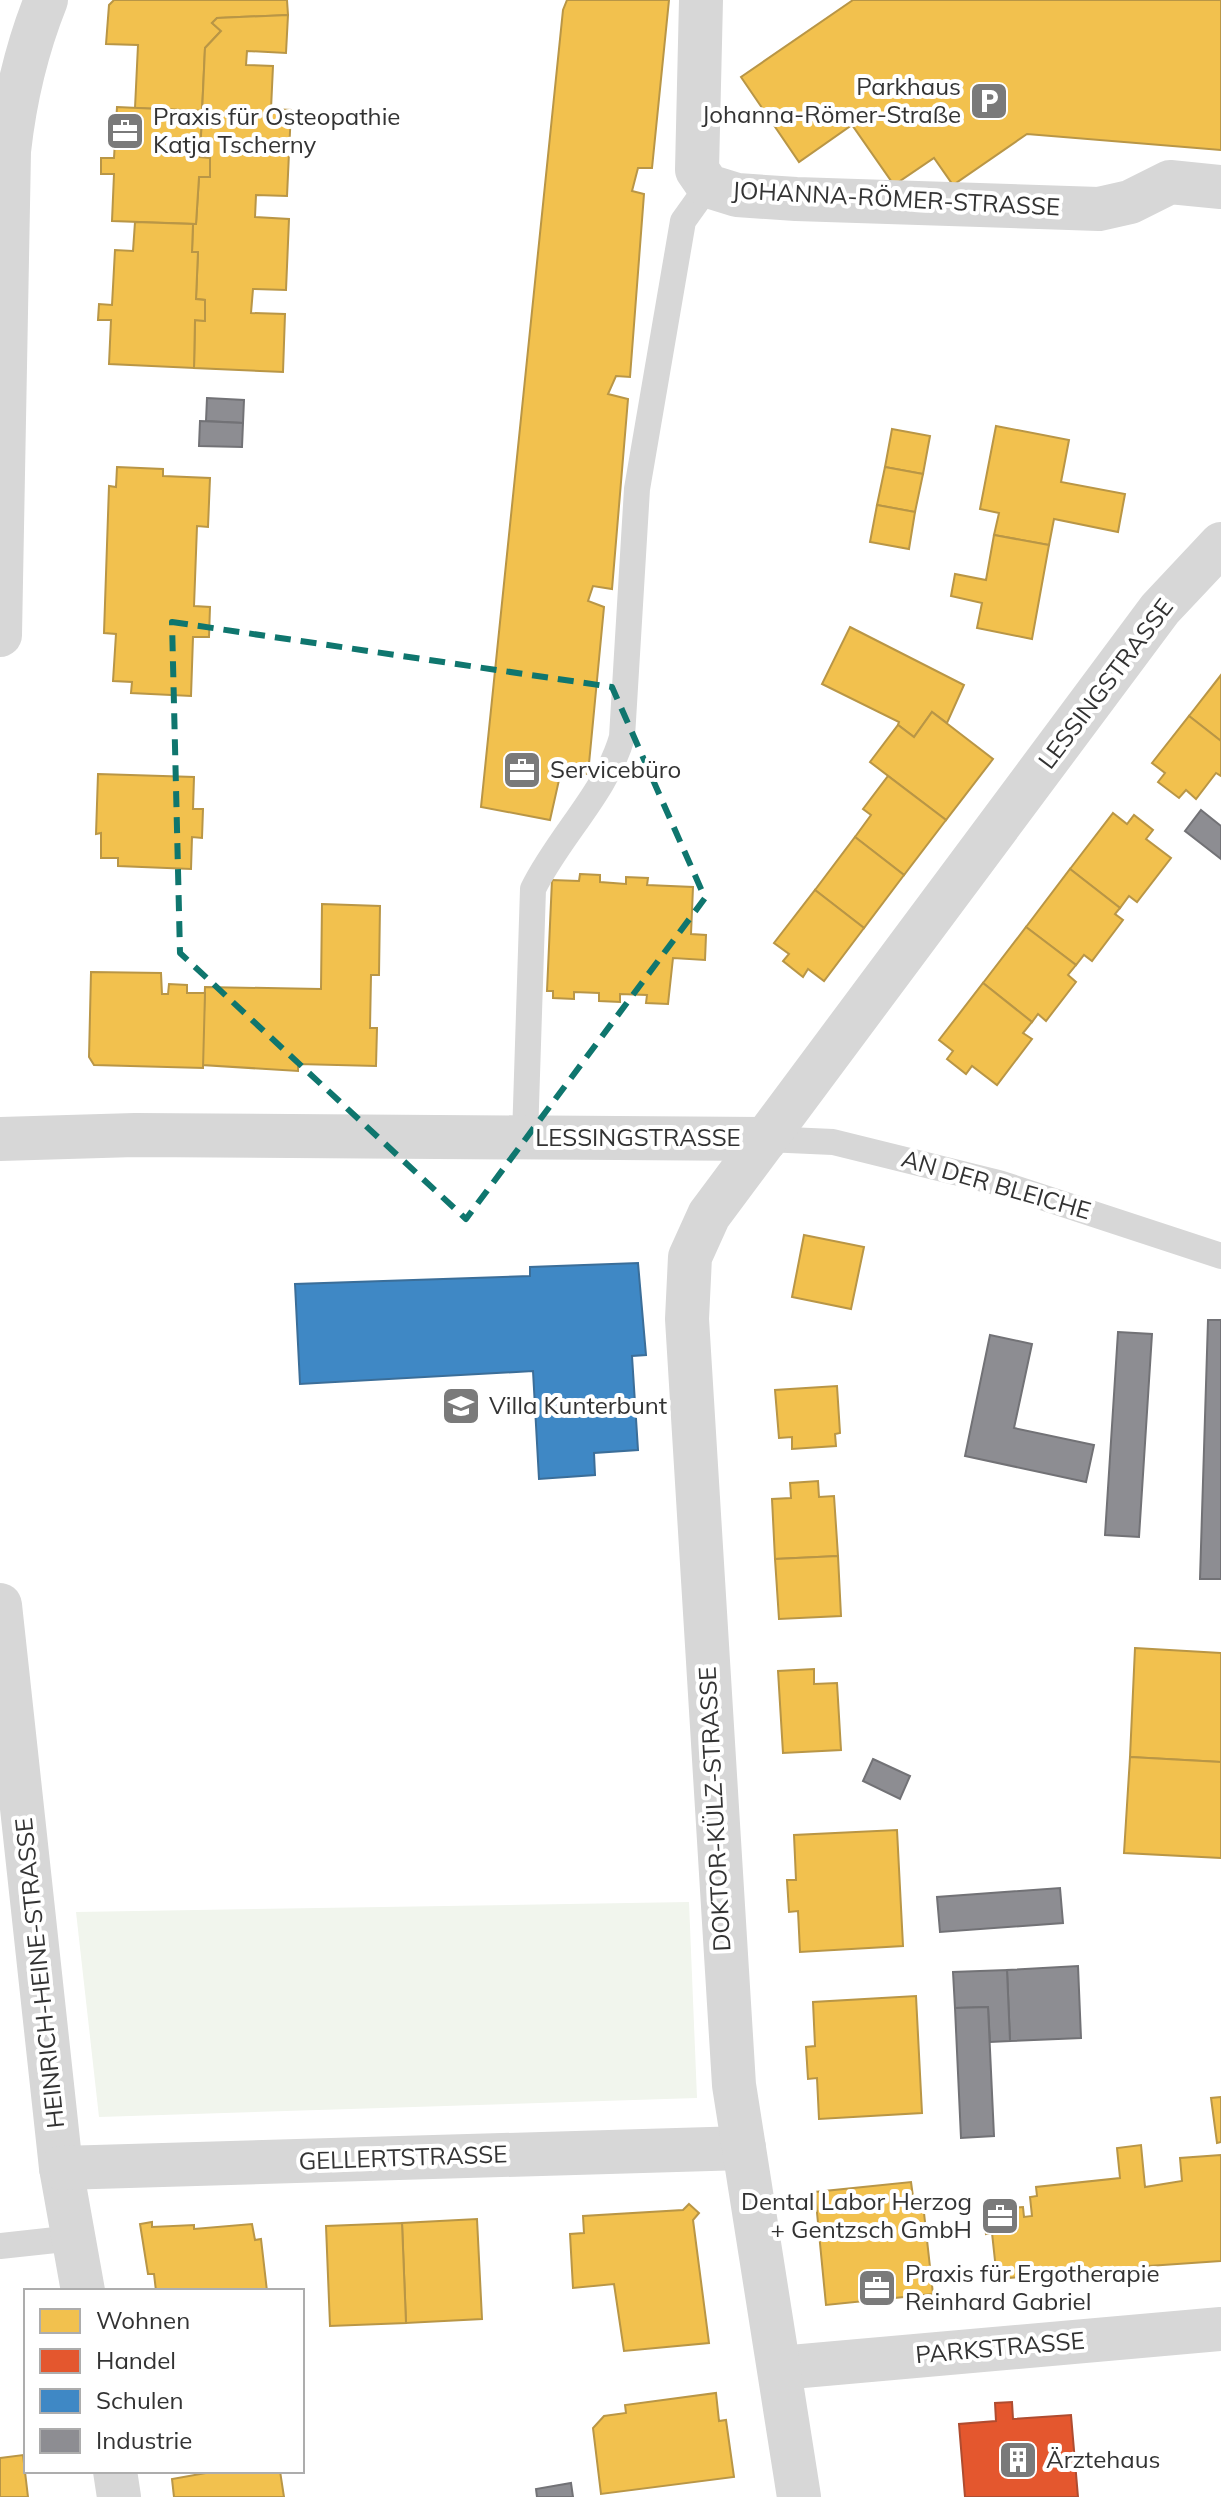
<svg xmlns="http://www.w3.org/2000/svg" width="1221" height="2497" font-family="Mulish,sans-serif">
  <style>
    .grass { fill: #f1f5ed }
    .homes { fill: #f2c14e; stroke: #b99646; stroke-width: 2 }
    .shops { fill: #e4572e; stroke: #af4c30; stroke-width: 2 }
    .schools { fill: #3f88c5; stroke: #3b6e99; stroke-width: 2 }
    .industry { fill: #8d8d92; stroke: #727276; stroke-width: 2 }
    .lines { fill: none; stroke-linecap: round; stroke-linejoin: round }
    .service { stroke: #d7d7d7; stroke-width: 26 }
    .minor { stroke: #d7d7d7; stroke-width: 44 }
    .marked { fill: none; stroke: #0f766e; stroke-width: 6; stroke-dasharray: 16 10; stroke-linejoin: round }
    .labels { text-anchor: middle; stroke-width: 8; stroke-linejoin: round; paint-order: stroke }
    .poi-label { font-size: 24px; fill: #333; stroke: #fff; text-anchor: start }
    .street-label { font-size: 24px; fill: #333; stroke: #fff }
  </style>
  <rect width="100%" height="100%" fill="#fff"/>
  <polygon class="grass" points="689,1902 697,2098 99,2117 76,1912"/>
  <g class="homes">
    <polygon points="114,0 287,0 288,15 217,18 212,23 221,31 205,48 202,111 135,108 138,45 106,44 109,5"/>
    <polygon points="567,0 669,0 652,168 638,168 632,191 644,194 630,377 616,376 608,394 628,399 612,589 593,586 588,601 604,607 588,774 561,771 550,820 481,807 563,10"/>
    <polygon points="853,0 1221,0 1221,150 1027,134 953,185 934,158 894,185 852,125 799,162 741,77"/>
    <polygon points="288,15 286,53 247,51 246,65 273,66 271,109 291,110 287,196 256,195 255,217 289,219 286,290 253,289 251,313 285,314 283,372 194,368 195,320 205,321 205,300 196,299 198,252 192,252 193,224 196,224 199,177 210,177 210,158 200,157 205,48 221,31 212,23 217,18"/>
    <polygon points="117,107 202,111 200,157 210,158 210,177 199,177 196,224 112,221 114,174 101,174 101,158 114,158"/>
    <polygon points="135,222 193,224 192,252 198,252 196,299 205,300 205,321 195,320 194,368 109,364 111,320 98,320 99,304 112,305 115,250 133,251"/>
    <polygon points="996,426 1069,440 1061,482 1125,494 1118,532 1054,519 1049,545 994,535 999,513 980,509"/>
    <polygon points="892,429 930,436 923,474 885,467"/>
    <polygon points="117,467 163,469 163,476 210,478 208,527 197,526 194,606 210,607 209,637 193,637 191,696 131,693 132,682 113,681 116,634 104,633 109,486 116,487"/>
    <polygon points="885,467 923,474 915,512 877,505"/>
    <polygon points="877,505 915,512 909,549 870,542"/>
    <polygon points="994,535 1049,545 1032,639 977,628 982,603 951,596 955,574 986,580"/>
    <polygon points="850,627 964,685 947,723 932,712 914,737 898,725 899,722 822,684"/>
    <polygon points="1221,675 1221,741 1189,716"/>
    <polygon points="932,712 993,759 946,820 870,762 898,725 914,737"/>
    <polygon points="1189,716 1221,741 1221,776 1216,773 1196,799 1186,790 1179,798 1158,782 1165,773 1152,763"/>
    <polygon points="98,774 194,777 193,809 203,809 202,838 192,837 191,869 118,866 118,858 101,858 101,833 96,834"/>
    <polygon points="888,776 946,820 904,875 855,837 871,815 863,809"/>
    <polygon points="1113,813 1127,824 1134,815 1153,830 1146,839 1171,858 1137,902 1129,896 1120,908 1070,869"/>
    <polygon points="855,837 904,875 864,928 815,890"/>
    <polygon points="1070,869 1120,908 1115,914 1123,920 1092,961 1084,955 1076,965 1026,927"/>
    <polygon points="580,874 600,875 600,882 626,884 626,877 648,878 647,885 693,887 691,934 706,935 705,960 673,958 668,1004 646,1003 647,995 620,994 620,1002 599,1001 599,993 574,992 574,999 553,998 553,991 547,991 552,880 579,881"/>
    <polygon points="815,890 864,928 824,981 808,969 803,977 783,961 789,954 774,943"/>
    <polygon points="322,904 380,906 379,975 371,975 370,1028 377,1028 376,1066 298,1064 298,1071 202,1065 205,987 321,989"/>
    <polygon points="1026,927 1076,965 1068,975 1076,982 1046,1021 1038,1014 1032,1022 983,983"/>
    <polygon points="91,972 161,973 162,994 168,994 169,984 187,985 187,993 205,993 203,1068 94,1065 89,1057"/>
    <polygon points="983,983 1032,1022 1023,1033 1032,1039 997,1085 972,1066 966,1074 947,1059 953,1051 939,1040"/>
    <polygon points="804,1235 864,1247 851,1309 792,1297"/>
    <polygon points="837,1386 840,1433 835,1434 836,1446 792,1449 792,1437 779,1438 775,1390"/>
    <polygon points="818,1481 819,1497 834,1496 838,1556 775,1559 772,1499 791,1498 790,1483"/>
    <polygon points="838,1556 841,1616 779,1619 775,1559"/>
    <polygon points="1135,1648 1221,1653 1221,1762 1130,1757"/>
    <polygon points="814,1669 814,1684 837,1683 841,1750 783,1753 778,1671"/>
    <polygon points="1130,1757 1221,1762 1221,1858 1124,1853"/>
    <polygon points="897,1830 903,1946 800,1952 798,1911 789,1912 787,1880 796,1880 794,1835"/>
    <polygon points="916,1996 922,2113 819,2119 817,2078 808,2079 806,2047 815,2046 813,2002"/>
    <polygon points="1221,2097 1221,2142 1217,2143 1211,2098"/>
    <polygon points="1141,2145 1145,2187 1182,2181 1180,2158 1221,2155 1221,2261 1148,2266 1134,2268 1135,2273 1102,2276 1102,2270 997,2279 992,2233 986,2234 983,2210 1023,2207 1024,2217 1032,2216 1030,2197 1037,2196 1036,2187 1120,2178 1117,2148"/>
    <polygon points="911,2182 914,2204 923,2204 933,2294 826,2305 815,2192"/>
    <polygon points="689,2204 699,2213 693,2220 709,2343 624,2351 614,2284 573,2288 570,2234 584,2233 583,2216 683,2210"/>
    <polygon points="477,2219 482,2319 406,2323 402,2223"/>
    <polygon points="152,2222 152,2227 194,2225 194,2229 252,2224 255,2240 261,2239 267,2291 156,2291 154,2274 148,2274 140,2224"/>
    <polygon points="402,2223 406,2323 330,2326 326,2226"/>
    <polygon points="716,2393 719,2421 726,2420 734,2477 601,2494 593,2428 604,2416 626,2413 625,2405"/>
    <polygon points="23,2455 28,2497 0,2497 0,2458"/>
    <polygon points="217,2471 280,2471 284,2497 174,2497 172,2479"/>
  </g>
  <polygon class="shops" points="1012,2402 1013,2419 1071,2415 1078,2497 965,2497 959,2424 996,2421 995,2403"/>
  <polygon class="schools" points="638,1263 646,1355 632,1356 638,1450 594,1453 595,1475 539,1479 533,1371 300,1384 295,1284 530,1276 530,1267"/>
  <g class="industry">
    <polygon points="207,398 244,400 243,423 206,421"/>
    <polygon points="200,421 243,423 242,447 199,446"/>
    <polygon points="1201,810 1221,826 1221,859 1185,831"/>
    <polygon points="1208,1320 1221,1320 1221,1579 1200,1579"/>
    <polygon points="1118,1332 1152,1334 1139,1537 1105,1535"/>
    <polygon points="990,1335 1032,1344 1014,1428 1094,1445 1086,1482 965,1456"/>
    <polygon points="873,1759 910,1776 900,1799 863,1781"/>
    <polygon points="1060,1888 1063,1923 940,1932 937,1897"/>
    <polygon points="1078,1966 1081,2038 1010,2041 1007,1970"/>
    <polygon points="1007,1970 1010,2041 990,2042 988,2007 955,2008 953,1972"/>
    <polygon points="988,2007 994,2136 961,2138 955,2008"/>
    <polygon points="571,2483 573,2497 537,2497 536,2489"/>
  </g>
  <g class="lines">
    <g class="service">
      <path d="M525,1137L533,889C559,836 606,793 622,737L637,489L683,221L708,186"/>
      <polyline points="766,1139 833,1142 999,1183 1221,1256"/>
      <polyline points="0,2246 74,2238"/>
    </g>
    <g class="minor">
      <polyline points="701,0 697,170 708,186 737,195 796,199 1099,209 1130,202 1170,182 1221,187"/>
      <path d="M0,635L9,151C15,97 26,50 46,0"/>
      <polyline points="0,1139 135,1135 766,1139"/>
      <polyline points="0,1605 61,2168 83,2291"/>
      <polyline points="61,2168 744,2148"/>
      <polyline points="780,2368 1221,2329"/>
      <polyline points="115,2471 119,2497"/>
      <polyline points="799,2497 734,2085 687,1319 690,1257 709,1215 1160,609 1221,544"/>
    </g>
  </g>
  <path class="marked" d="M172,622L612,687L705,898L466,1219L180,953Z"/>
  <defs>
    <symbol id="parking-square" viewBox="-11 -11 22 22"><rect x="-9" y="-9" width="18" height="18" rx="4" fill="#7a7a7a" stroke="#fff"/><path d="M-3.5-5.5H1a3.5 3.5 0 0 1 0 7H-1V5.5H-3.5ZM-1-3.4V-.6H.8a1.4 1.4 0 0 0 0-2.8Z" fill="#fff"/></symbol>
    <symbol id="office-square" viewBox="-11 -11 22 22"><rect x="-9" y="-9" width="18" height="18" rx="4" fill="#7a7a7a" stroke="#fff"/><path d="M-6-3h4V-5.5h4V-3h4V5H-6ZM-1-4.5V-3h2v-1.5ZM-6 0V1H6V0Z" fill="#fff"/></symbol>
    <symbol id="school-square" viewBox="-11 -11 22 22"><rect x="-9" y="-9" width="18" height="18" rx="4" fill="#7a7a7a" stroke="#fff"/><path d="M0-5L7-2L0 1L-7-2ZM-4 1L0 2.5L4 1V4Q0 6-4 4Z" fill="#fff"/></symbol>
    <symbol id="building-square" viewBox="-11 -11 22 22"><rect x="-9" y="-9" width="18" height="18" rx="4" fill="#7a7a7a" stroke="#fff"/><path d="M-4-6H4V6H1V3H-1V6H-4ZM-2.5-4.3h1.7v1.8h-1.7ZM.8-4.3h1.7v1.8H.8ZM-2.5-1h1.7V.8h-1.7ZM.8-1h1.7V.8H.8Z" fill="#fff"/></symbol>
  </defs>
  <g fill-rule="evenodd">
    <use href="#parking-square" x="967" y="79" width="44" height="44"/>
    <use href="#office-square" x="103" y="109" width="44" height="44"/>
    <use href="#office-square" x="500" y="748" width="44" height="44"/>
    <use href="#school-square" x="439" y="1384" width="44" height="44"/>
    <use href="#office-square" x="978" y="2194" width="44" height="44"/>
    <use href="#office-square" x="855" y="2266" width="44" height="44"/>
    <use href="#building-square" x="996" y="2438" width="44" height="44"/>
  </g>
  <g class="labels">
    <g class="poi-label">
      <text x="961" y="95" text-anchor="end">Parkhaus<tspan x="961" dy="28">Johanna-Römer-Straße</tspan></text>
      <text x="153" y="125">Praxis für Osteopathie<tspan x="153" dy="28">Katja Tscherny</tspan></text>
      <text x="550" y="778">Servicebüro</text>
      <text x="489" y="1414">Villa Kunterbunt</text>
      <text x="972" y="2210" text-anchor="end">Dental Labor Herzog<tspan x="972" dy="28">+ Gentzsch GmbH</tspan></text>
      <text x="905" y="2282">Praxis für Ergotherapie<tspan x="905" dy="28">Reinhard Gabriel</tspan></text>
      <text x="1046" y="2468">Ärztehaus</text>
    </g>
    <g class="street-label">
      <text transform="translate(896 199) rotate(3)" y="8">JOHANNA-RÖMER-STRASSE</text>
      <text transform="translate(1106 684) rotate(-53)" y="8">LESSINGSTRASSE</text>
      <text x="638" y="1146">LESSINGSTRASSE</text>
      <text transform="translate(996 1185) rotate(16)" y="8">AN DER BLEICHE</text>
      <text transform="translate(715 1809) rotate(-93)" y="8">DOKTOR-KÜLZ-STRASSE</text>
      <text transform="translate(40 1973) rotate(-96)" y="8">HEINRICH-HEINE-STRASSE</text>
      <text transform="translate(403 2158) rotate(-2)" y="8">GELLERTSTRASSE</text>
      <text transform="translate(1000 2348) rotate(-5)" y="8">PARKSTRASSE</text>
    </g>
  </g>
  <rect x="24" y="2289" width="280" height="184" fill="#ffffff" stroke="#adadad" stroke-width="2"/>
  <rect x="40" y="2309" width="40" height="24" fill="#f2c14e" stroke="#adadad" stroke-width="2"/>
  <text x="96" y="2329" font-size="24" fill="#333333">Wohnen</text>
  <rect x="40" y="2349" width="40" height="24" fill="#e4572e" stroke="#adadad" stroke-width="2"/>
  <text x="96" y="2369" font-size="24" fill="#333333">Handel</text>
  <rect x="40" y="2389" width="40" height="24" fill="#3f88c5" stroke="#adadad" stroke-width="2"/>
  <text x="96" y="2409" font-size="24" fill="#333333">Schulen</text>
  <rect x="40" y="2429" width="40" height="24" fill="#8d8d92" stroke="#adadad" stroke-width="2"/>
  <text x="96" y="2449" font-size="24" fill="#333333">Industrie</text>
</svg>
